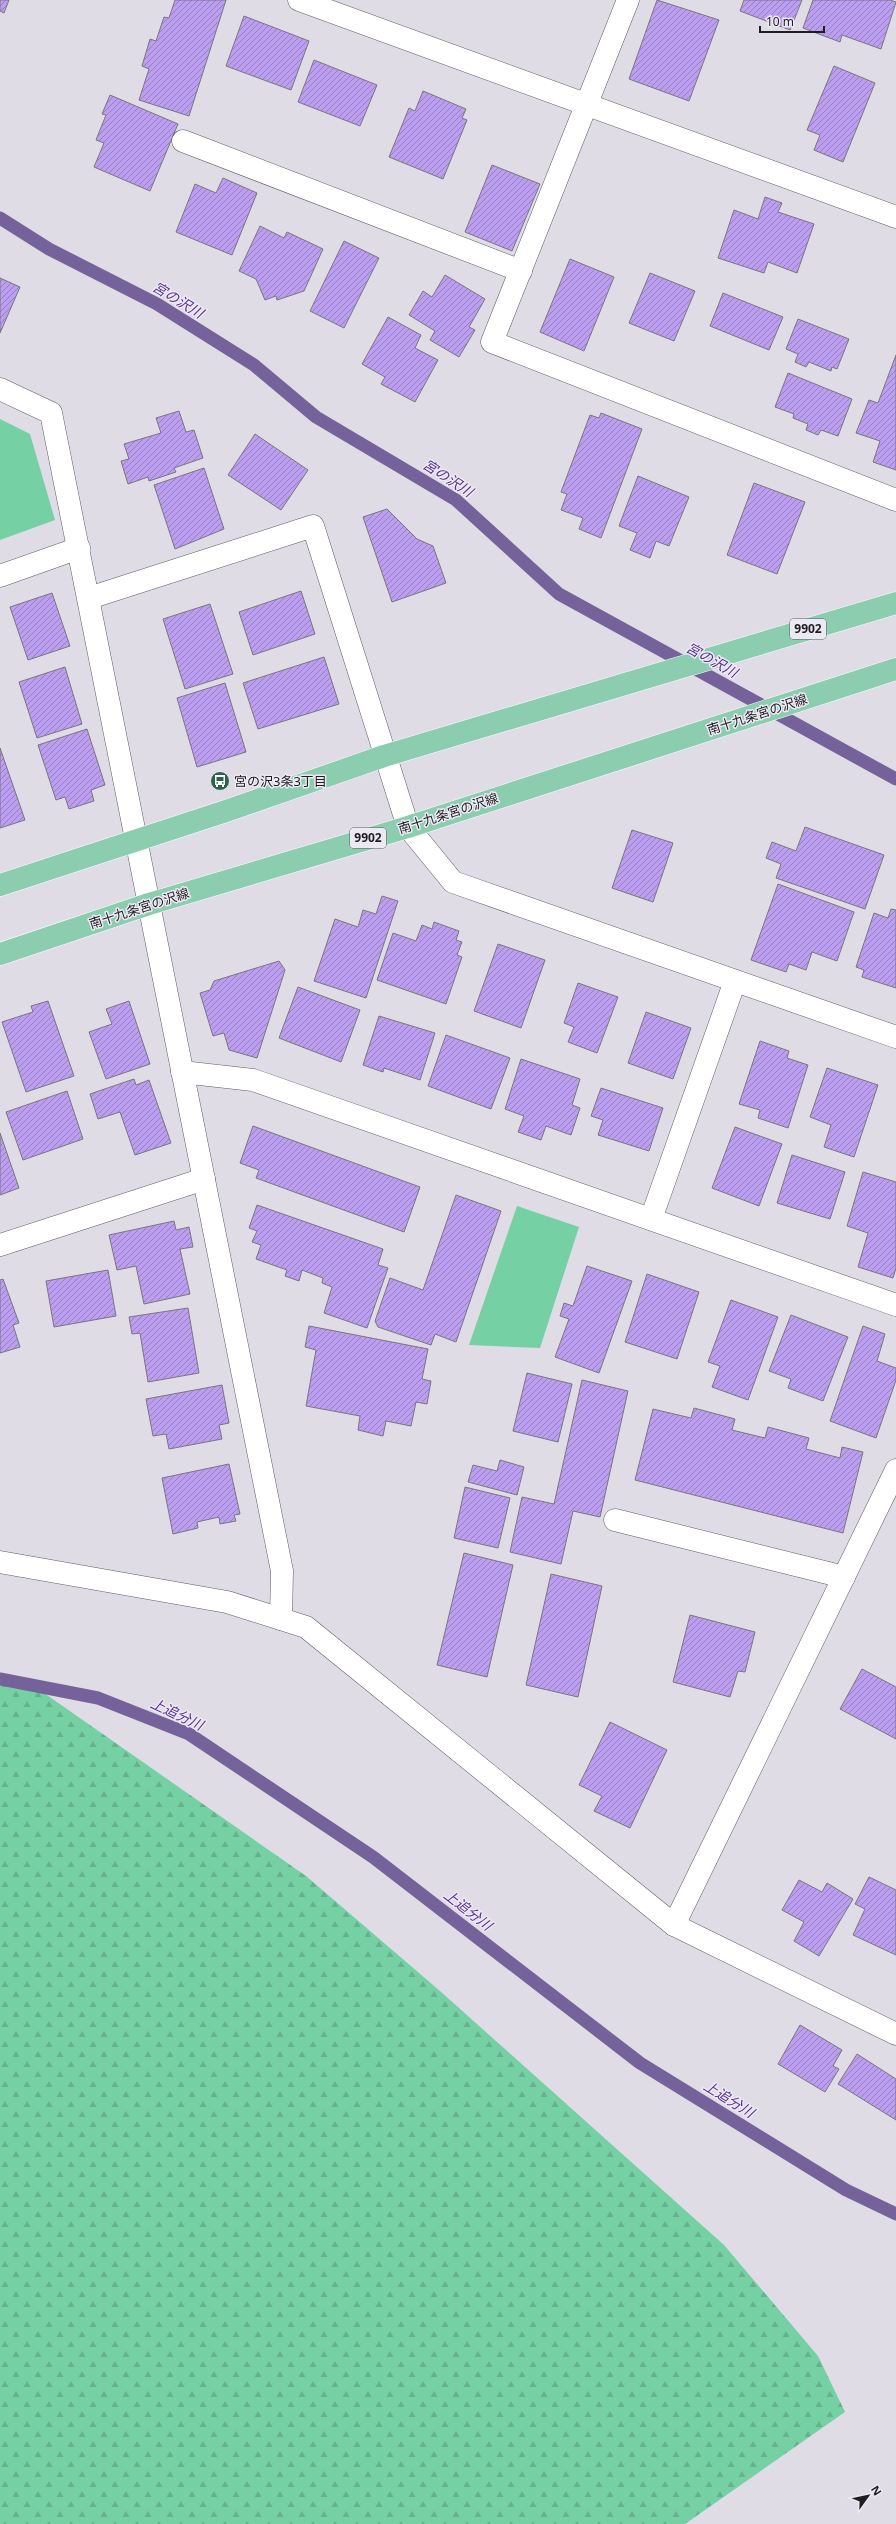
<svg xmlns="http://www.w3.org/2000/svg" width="896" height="2524" viewBox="0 0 896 2524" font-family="'Noto Sans','Noto Sans JP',sans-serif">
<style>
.forest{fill:url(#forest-firs)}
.green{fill:#75d0a4}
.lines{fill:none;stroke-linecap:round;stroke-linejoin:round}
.stream{stroke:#76629a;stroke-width:13}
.building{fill:url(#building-hatch);stroke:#78767e}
.minor-casing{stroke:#5e5c64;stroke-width:23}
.major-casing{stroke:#fff;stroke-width:23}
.minor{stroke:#fff;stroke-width:22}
.major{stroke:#8ccdb0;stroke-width:22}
.labels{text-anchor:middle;stroke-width:3;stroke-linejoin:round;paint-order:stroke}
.shield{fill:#ece9f3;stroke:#5c5a5f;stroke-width:1}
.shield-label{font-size:12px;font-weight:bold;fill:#1e1d20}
.street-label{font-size:13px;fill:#1e1d20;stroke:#ece9f3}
.poi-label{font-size:13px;fill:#1e1d20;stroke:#ece9f3;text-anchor:start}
.water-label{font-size:14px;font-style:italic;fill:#5b3290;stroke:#ece9f3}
</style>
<defs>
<pattern id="forest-firs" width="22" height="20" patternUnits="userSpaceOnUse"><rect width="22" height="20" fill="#75d0a4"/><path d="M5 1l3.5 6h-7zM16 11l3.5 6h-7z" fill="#65b28d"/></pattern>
<pattern id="building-hatch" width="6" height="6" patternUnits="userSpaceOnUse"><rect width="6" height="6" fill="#bb9ef0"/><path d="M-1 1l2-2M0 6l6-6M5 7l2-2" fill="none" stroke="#9780c2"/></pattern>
</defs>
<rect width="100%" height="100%" fill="#dfdce6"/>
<polygon class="forest" points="0,1673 24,1679 306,1876 440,1991 724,2245 818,2356 845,2412 685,2524 0,2524"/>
<g class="green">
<polygon points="0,419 30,434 55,520 0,540"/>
<polygon points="517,1206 579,1227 540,1348 469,1345"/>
</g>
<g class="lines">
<g class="stream">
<polyline points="0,218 49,249 157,304 254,365 316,417 456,500 559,594 896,779"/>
<polyline points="0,1679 98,1698 189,1734 373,1857 640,2063 846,2190 896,2214"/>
</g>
</g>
<g class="building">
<polygon points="0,0 9,0 4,13 0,11"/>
<polygon points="175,0 226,0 189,116 139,100 149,69 142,66 150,39 156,41 164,17 169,18"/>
<polygon points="657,0 719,20 689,101 629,79"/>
<polygon points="744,0 802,0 790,30 740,11"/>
<polygon points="813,0 890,0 896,2 881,49 842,35 840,42 803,28"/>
<polygon points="244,16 309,41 291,90 226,66"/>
<polygon points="314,60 377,85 360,126 298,102"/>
<polygon points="834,66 875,83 843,162 814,150 820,135 807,130"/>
<polygon points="423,91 466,109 462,118 467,120 443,179 389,157 409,108 415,111"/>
<polygon points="110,95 178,124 150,191 94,167 104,143 96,140 106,115 102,114"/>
<polygon points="492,165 540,184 512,251 465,232"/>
<polygon points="223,178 257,193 232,255 176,232 195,184 216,193"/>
<polygon points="765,197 782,203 778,212 814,224 797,273 768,262 764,273 718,258 734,210 758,219"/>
<polygon points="260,226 284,238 287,232 323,249 304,291 277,300 276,296 265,300 256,279 239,271"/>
<polygon points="344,241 379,258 344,328 310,311"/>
<polygon points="570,259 614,277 584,351 540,332"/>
<polygon points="650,273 695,291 674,341 629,323"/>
<polygon points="445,275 485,299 469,327 475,330 459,357 430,340 435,331 409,315 423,291 432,297"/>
<polygon points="0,278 20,287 0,333"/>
<polygon points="723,293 783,317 769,350 710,326"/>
<polygon points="388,317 421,335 415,348 438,360 415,402 381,384 385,377 362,364"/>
<polygon points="798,319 849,339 837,369 832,367 831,371 809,362 806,367 795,362 798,354 786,349"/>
<polygon points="896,355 896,470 873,462 880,441 856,433 869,400 878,403"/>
<polygon points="788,373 852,399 838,436 821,430 818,435 806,430 808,424 793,418 794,414 775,407"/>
<polygon points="179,411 186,432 194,430 203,458 174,468 176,472 149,481 148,477 128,484 121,461 129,459 124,444 161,433 156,418"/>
<polygon points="601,413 642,429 601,538 579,529 583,518 561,510 567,494 561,492 590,415 599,418"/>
<polygon points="255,434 308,470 281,510 228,475"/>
<polygon points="204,468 224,529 175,549 154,485"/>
<polygon points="638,476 689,497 669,546 656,541 650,558 630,550 637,533 619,526"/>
<polygon points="754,483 805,502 777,574 727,555"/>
<polygon points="387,509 417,539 433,546 446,583 392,602 363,517"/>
<polygon points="301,591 315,634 253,655 239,612"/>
<polygon points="52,593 70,646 28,660 10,607"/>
<polygon points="210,604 233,674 185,689 163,619"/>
<polygon points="324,657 339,704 258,729 243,683"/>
<polygon points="65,667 82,724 37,738 19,682"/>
<polygon points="225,683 246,752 197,767 177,698"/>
<polygon points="87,729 105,785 91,790 94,801 69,809 65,797 56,800 38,745"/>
<polygon points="0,748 25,820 0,828"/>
<polygon points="805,827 884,855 865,909 776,878 781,864 766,858 772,842 796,851"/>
<polygon points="632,830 673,843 653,902 612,888"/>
<polygon points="778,884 854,912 837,961 812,952 806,970 789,964 786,972 751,960"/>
<polygon points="382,896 398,901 366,998 314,981 335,919 358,927 363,910 376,914"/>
<polygon points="891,909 896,910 896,988 862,977 864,970 856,967 874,913 888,918"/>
<polygon points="434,922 459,931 456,940 462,942 457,955 462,957 446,1004 377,980 393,933 416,941 422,925 432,929"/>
<polygon points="498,944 545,960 521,1028 474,1011"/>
<polygon points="279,961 285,970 257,1058 229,1050 224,1033 213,1036 200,993 210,990 214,981"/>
<polygon points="578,983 618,997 597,1053 568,1042 574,1027 564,1023"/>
<polygon points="298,987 360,1010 341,1062 279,1038"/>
<polygon points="48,1001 74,1076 26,1092 2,1022 33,1012 31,1006"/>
<polygon points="129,1001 150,1064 106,1079 89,1032 112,1024 106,1009"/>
<polygon points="646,1012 691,1028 673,1079 628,1063"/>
<polygon points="379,1016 435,1033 420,1080 384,1068 383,1072 363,1065"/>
<polygon points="446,1035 510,1058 491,1109 428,1086"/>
<polygon points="760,1041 789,1051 787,1058 808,1065 788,1128 758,1118 760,1110 739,1104"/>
<polygon points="521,1059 580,1079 572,1105 580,1108 571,1135 546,1126 541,1140 518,1132 524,1116 505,1109"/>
<polygon points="827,1068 878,1085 854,1157 824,1147 831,1125 810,1117"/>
<polygon points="134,1079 136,1085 149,1080 171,1143 135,1155 120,1112 98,1119 90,1094"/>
<polygon points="601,1088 663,1108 649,1151 598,1135 603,1120 591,1116"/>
<polygon points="67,1091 83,1139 23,1160 6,1112"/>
<polygon points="253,1126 420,1187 404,1232 256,1178 259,1170 240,1163"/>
<polygon points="735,1127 782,1144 759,1206 712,1188"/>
<polygon points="0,1133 19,1188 0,1195"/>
<polygon points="792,1155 845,1172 830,1219 777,1203"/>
<polygon points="863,1172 896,1182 896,1268 893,1278 858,1267 868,1233 847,1226"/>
<polygon points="456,1195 501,1211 456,1342 435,1334 431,1345 378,1327 375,1321 390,1278 423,1290"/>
<polygon points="257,1205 383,1249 378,1265 388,1268 367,1328 324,1313 332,1287 322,1283 323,1278 302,1270 299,1281 285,1276 287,1270 256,1259 261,1245 252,1242 257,1231 249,1228"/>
<polygon points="174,1221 176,1230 189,1227 193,1247 180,1249 190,1294 144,1304 136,1266 117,1270 109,1235"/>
<polygon points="587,1266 632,1281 599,1373 555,1357 569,1319 560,1316 564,1303 573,1306"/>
<polygon points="108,1270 116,1316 54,1327 46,1281"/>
<polygon points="647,1274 699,1292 677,1359 625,1342"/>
<polygon points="3,1279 19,1323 13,1325 20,1347 0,1353 0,1280"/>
<polygon points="731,1300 778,1317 748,1400 712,1387 720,1366 708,1362"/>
<polygon points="188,1308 199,1373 148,1382 140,1333 132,1334 129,1317"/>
<polygon points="791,1315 848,1337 823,1401 788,1388 791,1379 769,1371"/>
<polygon points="309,1326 428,1349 422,1379 431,1381 427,1404 416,1402 411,1426 386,1421 383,1436 358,1430 360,1416 306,1406 316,1350 305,1347"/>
<polygon points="863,1326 885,1334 877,1361 896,1368 896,1380 876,1438 830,1421"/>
<polygon points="527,1373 572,1384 558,1442 513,1431"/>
<polygon points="582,1380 628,1391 600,1517 573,1511 561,1564 510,1552 522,1497 554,1504"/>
<polygon points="222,1385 229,1423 219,1425 222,1439 169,1449 166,1434 153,1436 146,1399"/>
<polygon points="694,1408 735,1419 732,1430 765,1438 768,1427 809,1438 806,1449 840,1458 842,1447 863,1452 843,1533 635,1480 653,1409 691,1418"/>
<polygon points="500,1460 524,1467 517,1495 468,1482 473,1465 497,1471"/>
<polygon points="229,1464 240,1514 234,1515 236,1521 220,1524 219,1517 197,1522 198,1528 173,1534 162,1478"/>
<polygon points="465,1487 510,1498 498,1548 454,1538"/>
<polygon points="464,1553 513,1565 487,1677 437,1665"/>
<polygon points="551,1574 602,1586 578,1697 526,1685"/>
<polygon points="690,1615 755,1632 745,1672 738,1671 730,1697 673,1682"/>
<polygon points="862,1669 896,1687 896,1739 840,1709"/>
<polygon points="610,1722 667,1750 630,1828 594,1811 602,1796 579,1785"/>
<polygon points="869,1877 896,1890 896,1955 853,1935 865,1909 855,1904"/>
<polygon points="799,1880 822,1892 827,1883 853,1899 819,1956 794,1941 804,1922 782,1910"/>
<polygon points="800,2025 842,2050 833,2066 839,2069 825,2092 778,2064"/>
<polygon points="857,2054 896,2079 896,2120 838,2084"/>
</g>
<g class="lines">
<defs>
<g id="minor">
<polyline points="299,0 896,217"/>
<polyline points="628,0 492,342 896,500"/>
<polyline points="183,141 521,271"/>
<polyline points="0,389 51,413 282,1571 281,1619"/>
<polyline points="0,576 79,548"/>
<polyline points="89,598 313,526 408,827 453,882 896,1037"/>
<polyline points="182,1072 253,1080 896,1305"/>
<polyline points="651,1219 735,981"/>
<polyline points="0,1245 204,1179"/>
<polyline points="615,1520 844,1577"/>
<polyline points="0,1562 227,1602 306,1627 674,1925 896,2034"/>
<polyline points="674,1925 896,1470"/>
</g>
<g id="major">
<polyline points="0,885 226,811 384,756 896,603"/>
<polyline points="0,954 149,904 408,827 896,669"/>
</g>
</defs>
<use href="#minor" class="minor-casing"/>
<use href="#major" class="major-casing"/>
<use href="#minor" class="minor"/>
<use href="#major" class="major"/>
</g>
<defs>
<symbol id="bus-disc" viewBox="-11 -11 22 22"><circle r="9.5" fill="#2c6249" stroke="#ece9f3"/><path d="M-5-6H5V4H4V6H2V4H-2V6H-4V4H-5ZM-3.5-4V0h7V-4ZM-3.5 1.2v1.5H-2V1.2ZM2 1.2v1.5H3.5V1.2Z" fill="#fff"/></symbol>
</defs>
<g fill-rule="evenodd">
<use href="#bus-disc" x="209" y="770" width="22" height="22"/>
</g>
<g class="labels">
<g class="shield">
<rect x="790" y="619" width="36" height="20" rx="3"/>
<rect x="350" y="828" width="36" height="20" rx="3"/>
</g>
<g class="shield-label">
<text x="808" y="633">9902</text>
<text x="368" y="842">9902</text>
</g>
<g class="street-label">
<text transform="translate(757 714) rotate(-18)" y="5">南十九条宮の沢線</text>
<text transform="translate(448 813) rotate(-18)" y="5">南十九条宮の沢線</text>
<text transform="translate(139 908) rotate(-18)" y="5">南十九条宮の沢線</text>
</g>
<g class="poi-label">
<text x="234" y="786">宮の沢3条3丁目</text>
</g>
<g class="water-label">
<text transform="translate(178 300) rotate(31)" y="5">宮の沢川</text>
<text transform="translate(448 478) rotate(33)" y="5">宮の沢川</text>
<text transform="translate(712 660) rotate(29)" y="5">宮の沢川</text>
<text transform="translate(177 1714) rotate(25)" y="5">上追分川</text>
<text transform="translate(468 1910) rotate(38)" y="5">上追分川</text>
<text transform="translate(729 2099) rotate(32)" y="5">上追分川</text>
</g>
</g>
<g transform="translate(868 2496) rotate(57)" stroke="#ece9f3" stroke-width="3" paint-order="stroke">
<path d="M0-3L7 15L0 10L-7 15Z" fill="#1e1d20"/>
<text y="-6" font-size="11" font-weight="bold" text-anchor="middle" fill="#1e1d20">N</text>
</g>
<path d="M760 26v6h64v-6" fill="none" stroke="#1e1d20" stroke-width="2"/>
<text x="766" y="26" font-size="12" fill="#1e1d20" stroke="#ece9f3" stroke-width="3" paint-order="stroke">10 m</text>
</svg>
